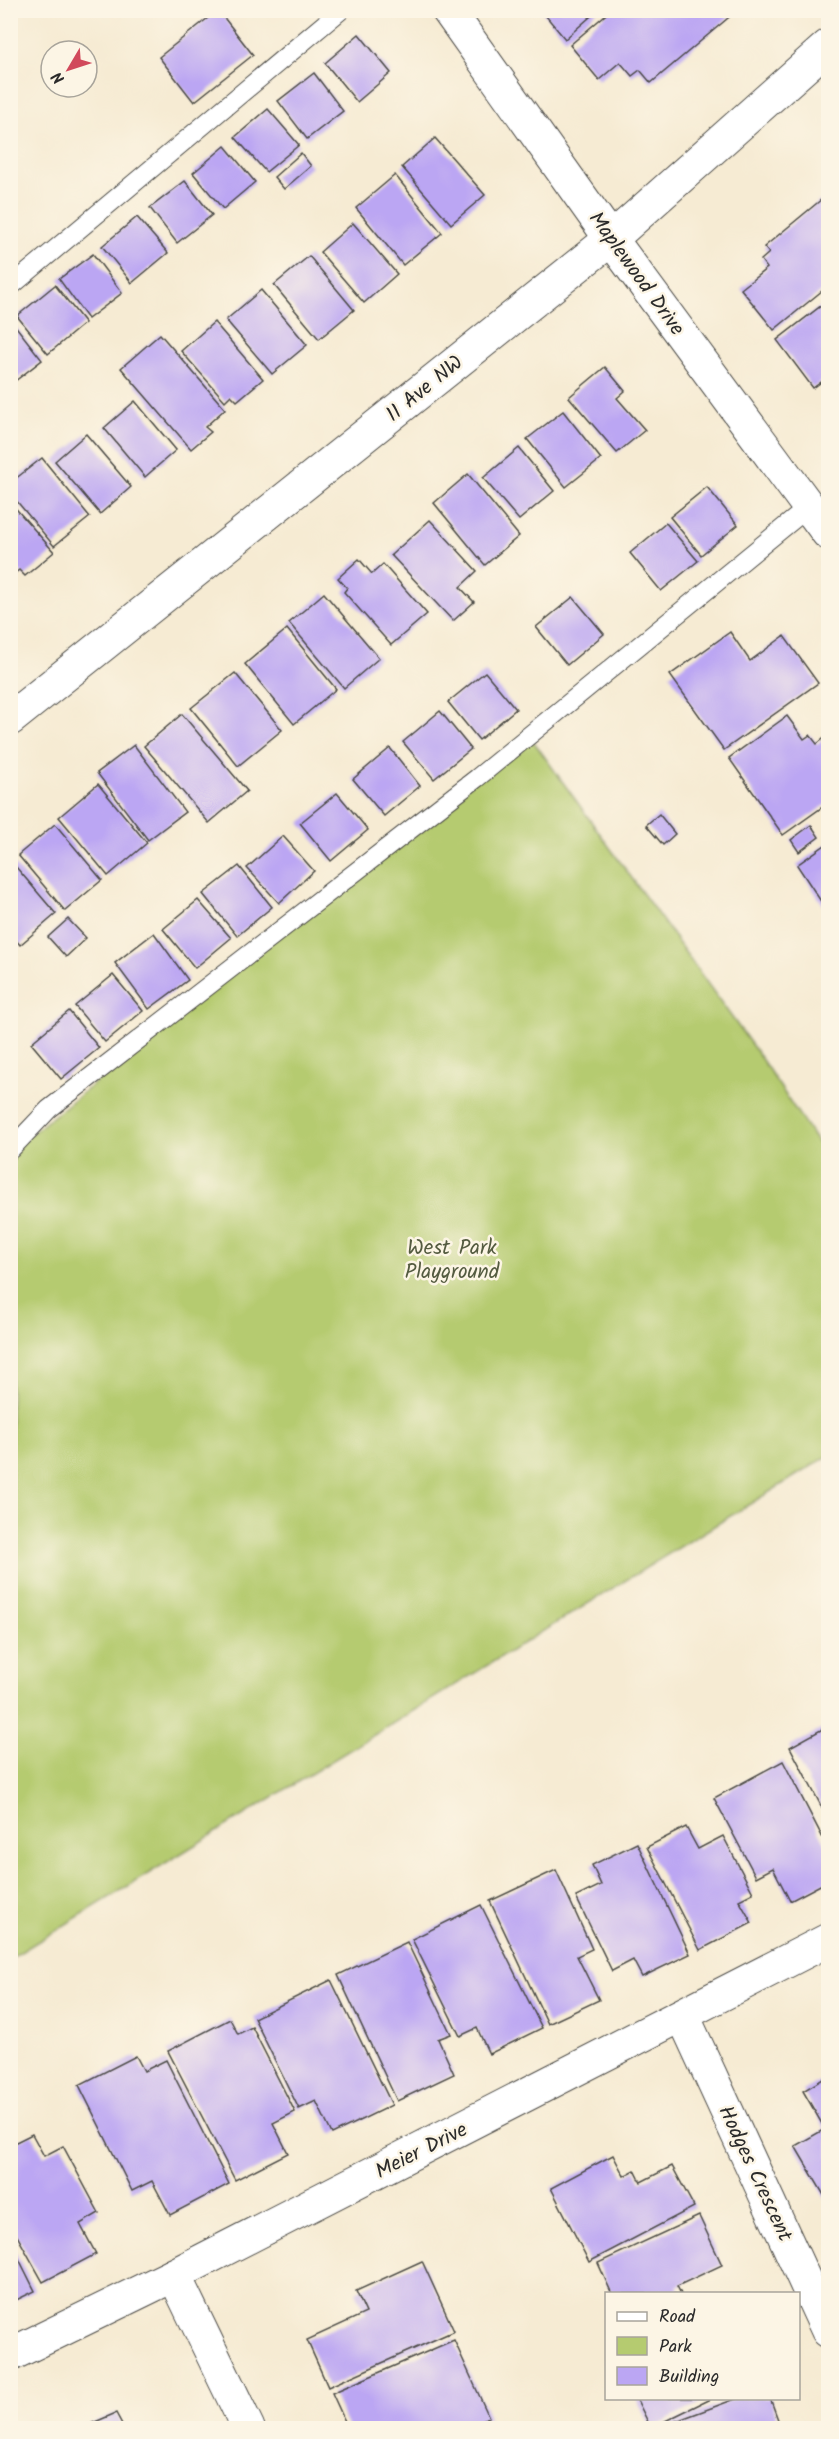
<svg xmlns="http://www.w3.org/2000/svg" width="839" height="2439" viewBox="0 0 839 2439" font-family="Kalam,sans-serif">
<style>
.green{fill:#b5cb70;stroke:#707b4e;stroke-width:1.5}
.building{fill:#bba6f3}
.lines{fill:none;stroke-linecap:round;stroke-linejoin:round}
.service-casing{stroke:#494844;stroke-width:20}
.minor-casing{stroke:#494844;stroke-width:35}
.service{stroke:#fff;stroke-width:18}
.minor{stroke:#fff;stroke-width:33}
.labels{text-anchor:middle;stroke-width:5;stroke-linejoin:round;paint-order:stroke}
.street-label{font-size:21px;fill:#2b2b2b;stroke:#fcf5e5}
.park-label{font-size:21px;fill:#545b40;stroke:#fcf5e5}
</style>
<rect width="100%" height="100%" fill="#fcf5e5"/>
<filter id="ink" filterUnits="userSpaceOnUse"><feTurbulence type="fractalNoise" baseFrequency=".0167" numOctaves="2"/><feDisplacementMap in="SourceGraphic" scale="12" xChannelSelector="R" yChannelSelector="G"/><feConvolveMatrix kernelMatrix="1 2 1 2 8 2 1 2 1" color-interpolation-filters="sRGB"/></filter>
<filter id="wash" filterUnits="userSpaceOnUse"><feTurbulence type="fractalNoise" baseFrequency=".008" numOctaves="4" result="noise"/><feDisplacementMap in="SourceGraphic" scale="24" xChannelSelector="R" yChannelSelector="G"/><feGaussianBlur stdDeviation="1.35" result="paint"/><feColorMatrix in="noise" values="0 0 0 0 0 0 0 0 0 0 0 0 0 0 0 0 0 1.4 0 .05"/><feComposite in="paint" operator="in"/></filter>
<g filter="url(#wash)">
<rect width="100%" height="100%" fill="#f6ebd3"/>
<polygon class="green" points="529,735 756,1051 828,1158 828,1456 11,1958 11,1150"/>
<g id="blocks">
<g class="building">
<polygon points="218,10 253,55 194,102 159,57"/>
<polygon points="541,10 598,10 565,39"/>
<polygon points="611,10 731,10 734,13 651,83 640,70 632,76 620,62 599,80 570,45"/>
<polygon points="359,34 391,73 357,102 325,63"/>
<polygon points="314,73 343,111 307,139 278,101"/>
<polygon points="268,109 299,145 266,172 235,137"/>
<polygon points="435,138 485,195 451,224 402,167"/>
<polygon points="225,146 255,182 223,209 193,173"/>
<polygon points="301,153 311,166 284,189 274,177"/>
<polygon points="395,175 442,233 403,265 356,208"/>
<polygon points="185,181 212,215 177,243 150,208"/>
<polygon points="828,194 828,286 774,330 741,289 767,268 761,260 769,253 764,247"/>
<polygon points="137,217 168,253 132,283 102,246"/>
<polygon points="353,223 397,274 364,303 320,252"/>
<polygon points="93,254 122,293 88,319 59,279"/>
<polygon points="309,256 354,310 319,339 274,285"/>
<polygon points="55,285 85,323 48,354 17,316"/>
<polygon points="261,290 307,345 272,374 226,320"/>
<polygon points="826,302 828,306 828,377 813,388 777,340"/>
<polygon points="10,319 42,360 10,385"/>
<polygon points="214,322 263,379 237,401 231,395 225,401 181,351"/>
<polygon points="160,334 225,409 205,427 211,432 191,449 121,368"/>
<polygon points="605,367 625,391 617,398 645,430 617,453 569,397"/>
<polygon points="135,401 176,450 145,477 104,428"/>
<polygon points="563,411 601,459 566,487 527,439"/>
<polygon points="86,434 131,487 100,514 55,461"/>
<polygon points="519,448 554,491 519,520 483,478"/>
<polygon points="42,458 90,517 54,546 10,493 10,483"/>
<polygon points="468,474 519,536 485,565 434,503"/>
<polygon points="707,487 738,525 701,555 670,517"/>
<polygon points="10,502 54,552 25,576 19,570 10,577"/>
<polygon points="430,520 477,571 460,587 474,602 453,621 391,555"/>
<polygon points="666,523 698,561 661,591 630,553"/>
<polygon points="359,559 372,574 383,564 427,614 391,645 344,592 347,588 338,578"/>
<polygon points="324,593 379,658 344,688 289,623"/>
<polygon points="573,597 604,634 567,665 536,627"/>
<polygon points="287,629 336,689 294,724 245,664"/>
<polygon points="730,632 750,661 784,636 818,683 724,750 670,675"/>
<polygon points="485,672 516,709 479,740 448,702"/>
<polygon points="235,673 282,730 238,766 191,708"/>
<polygon points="440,711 471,749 434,779 403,742"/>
<polygon points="182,714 247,791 209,823 144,746"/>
<polygon points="787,716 804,739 810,735 817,744 828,735 828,803 783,835 729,758"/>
<polygon points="134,745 185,812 148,840 97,773"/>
<polygon points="390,748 420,786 384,816 353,779"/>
<polygon points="98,784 147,843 108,876 59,817"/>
<polygon points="337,793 368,830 331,861 300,823"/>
<polygon points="659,814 675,834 663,845 646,825"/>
<polygon points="55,824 102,880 65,911 18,855"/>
<polygon points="811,825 819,837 799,852 791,840"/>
<polygon points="283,836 314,871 279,903 247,868"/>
<polygon points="828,843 828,912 797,865"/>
<polygon points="10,860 56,914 20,945 10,933"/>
<polygon points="239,866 272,907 237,936 203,894"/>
<polygon points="198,900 231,938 195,968 163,929"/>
<polygon points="68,919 86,938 66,957 48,937"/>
<polygon points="154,933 188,980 149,1009 115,963"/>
<polygon points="113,975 143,1011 105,1042 75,1006"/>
<polygon points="69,1011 99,1048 61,1079 31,1043"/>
<polygon points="828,1726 828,1819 790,1747"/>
<polygon points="783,1761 828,1848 828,1881 790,1901 773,1868 756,1877 714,1798"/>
<polygon points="686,1827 698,1849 723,1836 753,1893 739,1900 752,1923 700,1950 647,1847"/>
<polygon points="637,1843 690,1954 642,1977 633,1960 612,1971 576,1897 601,1885 592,1865"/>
<polygon points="556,1870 592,1949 577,1956 599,2000 548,2024 490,1901"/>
<polygon points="481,1905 542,2028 489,2054 477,2028 460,2036 412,1939"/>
<polygon points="407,1942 451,2034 438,2039 454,2074 397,2101 338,1975"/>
<polygon points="331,1980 392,2105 332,2134 316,2101 299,2109 254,2018"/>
<polygon points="230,2019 238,2034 252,2027 295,2112 273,2123 288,2153 235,2180 168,2051"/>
<polygon points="136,2056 144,2071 166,2060 229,2184 170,2215 152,2181 132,2191 79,2085"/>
<polygon points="828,2076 828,2202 795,2146 825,2129 803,2091"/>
<polygon points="32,2134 44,2156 63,2146 99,2213 80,2224 96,2254 43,2282 10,2223 10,2145"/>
<polygon points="613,2155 624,2176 635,2170 641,2182 672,2166 694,2207 589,2262 551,2188"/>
<polygon points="699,2216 722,2265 677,2286 681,2294 612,2294 598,2263"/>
<polygon points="10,2241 35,2291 10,2303"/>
<polygon points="422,2261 454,2331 328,2387 307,2340 366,2313 356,2291"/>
<polygon points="454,2340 489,2417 464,2428 348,2428 332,2393"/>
<polygon points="636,2398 712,2398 651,2428"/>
<polygon points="738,2398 770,2398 781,2428 657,2428"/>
<polygon points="116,2413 124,2428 81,2428"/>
</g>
</g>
</g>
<g filter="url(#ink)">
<use href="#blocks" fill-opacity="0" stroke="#494844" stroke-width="1.5"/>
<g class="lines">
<defs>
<g id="service">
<polyline points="10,287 341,10"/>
<polyline points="10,1150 49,1109 477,778 810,506"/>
</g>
<g id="minor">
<polyline points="448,10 611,239 828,533"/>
<polyline points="10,719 611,239 828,46"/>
<polyline points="683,2016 828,2331"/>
<polyline points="174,2275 248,2428"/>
<polyline points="10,2355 174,2275 828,1940"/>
</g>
</defs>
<use href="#service" class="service-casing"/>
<use href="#minor" class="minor-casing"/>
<use href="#service" class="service"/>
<use href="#minor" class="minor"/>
</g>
</g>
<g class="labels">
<g class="street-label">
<text transform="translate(637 273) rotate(54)" y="7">Maplewood Drive</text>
<text transform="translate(424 388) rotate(-39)" y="7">11 Ave NW</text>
<text transform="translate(421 2150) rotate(-27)" y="7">Meier Drive</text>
<text transform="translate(756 2173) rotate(65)" y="7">Hodges Crescent</text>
</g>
<g class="park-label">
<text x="452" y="1254">West Park<tspan x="452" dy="24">Playground</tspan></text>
</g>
</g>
<rect width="839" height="2439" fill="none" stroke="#fcf5e5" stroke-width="36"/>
<rect x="605" y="2292" width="195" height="108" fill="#fcf5e5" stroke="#a8a49b" stroke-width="1.5"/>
<rect x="617" y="2312" width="30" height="9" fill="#ffffff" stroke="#a8a49b" stroke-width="1.5"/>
<text x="659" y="2322" font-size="18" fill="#2b2b2b">Road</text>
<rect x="617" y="2337" width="30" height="18" fill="#b5cb70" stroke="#a8a49b" stroke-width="1.5"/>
<text x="659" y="2352" font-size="18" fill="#2b2b2b">Park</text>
<rect x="617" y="2367" width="30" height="18" fill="#bba6f3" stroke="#a8a49b" stroke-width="1.5"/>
<text x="659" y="2382" font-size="18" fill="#2b2b2b">Building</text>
<g transform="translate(69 69) rotate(231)"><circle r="28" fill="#fcf5e5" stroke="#a8a49b" stroke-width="1.5"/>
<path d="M0-4.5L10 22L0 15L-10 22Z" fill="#d1495b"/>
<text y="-9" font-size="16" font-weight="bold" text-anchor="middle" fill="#2b2b2b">N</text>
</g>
</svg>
